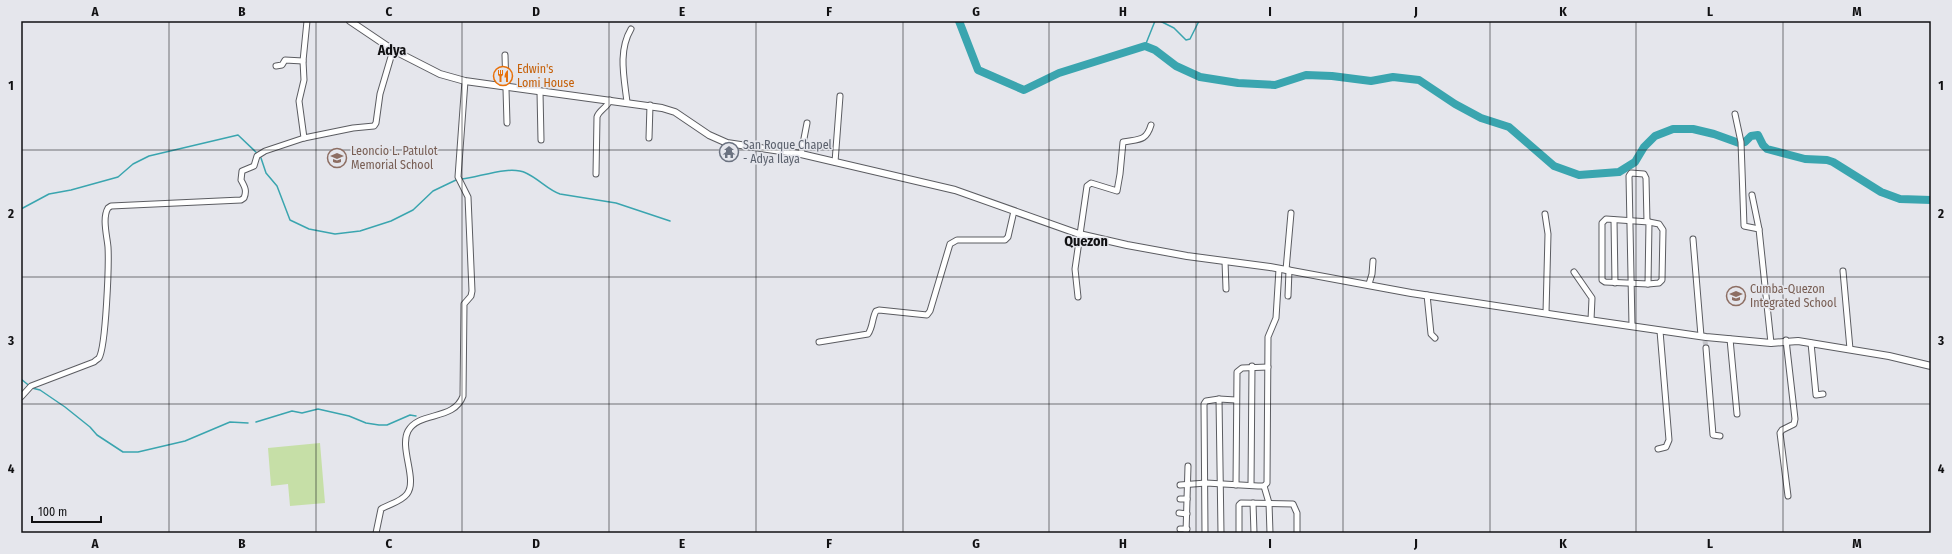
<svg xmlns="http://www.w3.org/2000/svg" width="1952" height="554" viewBox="0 0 1952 554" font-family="'Fira Sans Condensed',sans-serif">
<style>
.green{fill:#c6dfa7}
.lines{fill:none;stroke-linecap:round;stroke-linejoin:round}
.stream{stroke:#3aa5af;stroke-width:1.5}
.river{stroke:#3aa5af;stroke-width:8}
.minor-tunnel{stroke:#c5c6cb;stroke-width:5;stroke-dasharray:5 2.5;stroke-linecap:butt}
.minor-casing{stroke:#5b5c61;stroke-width:7}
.tertiary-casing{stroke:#5b5c61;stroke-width:8}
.minor{stroke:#fff;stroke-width:5}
.tertiary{stroke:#fff;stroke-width:6}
.grid{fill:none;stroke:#111113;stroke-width:1;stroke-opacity:0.55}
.labels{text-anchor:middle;stroke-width:3;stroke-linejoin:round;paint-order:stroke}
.food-label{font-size:12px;fill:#c56008;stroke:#e5e6ec;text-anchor:start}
.worship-label{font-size:12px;fill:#5b616d;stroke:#e5e6ec;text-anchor:start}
.education-label{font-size:12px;fill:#785e54;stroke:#e5e6ec;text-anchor:start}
.quarter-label{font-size:14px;font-weight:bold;fill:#111113;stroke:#e5e6ec}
.neatline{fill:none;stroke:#111113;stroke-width:1.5}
.grid-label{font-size:13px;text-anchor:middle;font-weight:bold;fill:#111113}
</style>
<rect width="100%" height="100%" fill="#e5e6ec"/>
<polygon class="green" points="320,443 325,503 290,506 288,484 271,486 268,448"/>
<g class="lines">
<g class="stream">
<polyline points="1160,21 1174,28 1186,40 1190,39 1199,21"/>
<polyline points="1145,46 1155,21"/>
<polyline points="261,158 266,173 277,186 290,220 309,229 335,234 360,231 391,221 413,210 433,191 456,180"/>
<path d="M462 179C480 177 510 165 526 173 539 179 548 190 560 194L616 203 670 221"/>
<polyline points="21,209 49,194 71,190 118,177 133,164 149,156 238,135 258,154"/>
<polyline points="21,379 32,388 40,390 65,407 90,427 97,435 123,452 138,452 185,441 230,422 248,423"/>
<polyline points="256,422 292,411 302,413 318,409 349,416 366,423 379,425 387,425 410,415 416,416"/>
</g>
<polyline class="river" points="959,21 978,70 1024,90 1059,73 1145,46 1155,50 1176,66 1200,77 1238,83 1275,85 1306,75 1332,76 1371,81 1393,77 1419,80 1455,104 1481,118 1509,127 1554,166 1579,175 1619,172 1635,162 1644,147 1655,136 1673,129 1693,129 1714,134 1739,143 1745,142 1751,136 1758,135 1763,145 1767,149 1805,159 1827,160 1833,162 1881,192 1900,199 1931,200"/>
<polyline class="minor-tunnel" points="1705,341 1706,348"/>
<defs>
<g id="minor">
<polyline points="505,55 507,123"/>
<polyline points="276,66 282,65 285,60 303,61"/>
<polyline points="540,92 541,140"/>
<path d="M627 102C624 77 618 51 631 29"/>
<polyline points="1735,114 1741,142 1744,226 1759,229 1771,343"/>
<polyline points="304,138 299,101 304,80 303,61 307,21"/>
<polyline points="649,138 650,105"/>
<polyline points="801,154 807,123"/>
<polyline points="835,162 840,96"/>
<path d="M596 174 597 117C599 110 607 108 610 100"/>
<polyline points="1752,195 1759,229"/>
<polyline points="1545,214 1548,234 1546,313"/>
<polygon points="1606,219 1649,222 1648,284 1605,282 1602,280 1602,223"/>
<polyline points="1614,220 1615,283"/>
<polyline points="1693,239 1701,336"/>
<polyline points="1225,261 1226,289"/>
<polyline points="1286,270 1291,213"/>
<polyline points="1843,271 1850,349"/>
<polyline points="1574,272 1592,298 1591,320"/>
<polyline points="1369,284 1372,274 1373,261"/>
<polyline points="1648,284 1659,283 1662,280 1663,230 1659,224 1649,222"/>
<polyline points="1427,295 1431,334 1435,338"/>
<polyline points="1288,296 1289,270"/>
<path d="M1078 297 1075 269 1087 186 1091 183 1117 191 1120 174 1123 142C1138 139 1146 142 1151 125"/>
<polyline points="1632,326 1629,176 1631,173 1644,174 1646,178 1647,222"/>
<polyline points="1730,339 1737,414"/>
<polyline points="1786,340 1795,419 1794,424 1782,430 1780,433 1788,496"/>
<path d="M819 342 868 334C873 327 872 318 876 311L879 310 927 315 930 311 950 244 957 240H1005L1008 237 1014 211"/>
<polyline points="1811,343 1816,395 1823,394"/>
<polyline points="1706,348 1713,435 1720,436"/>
<path d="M21 397 31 386 94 362C96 360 98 359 99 358 106 346 109 264 108 247 107 236 102 218 108 208L111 206 241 200 244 198C247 191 245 187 241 180L242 171 254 166 257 156 265 151 304 138 353 128 374 126 376 123 380 94 393 50"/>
<polyline points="1658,449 1666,447 1669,440 1660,331"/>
<polyline points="1180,485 1206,483 1258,486 1264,486 1267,483 1268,337 1276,318 1279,269"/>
<polyline points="1236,485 1237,372 1242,368 1268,367"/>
<polyline points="1251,485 1252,366"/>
<polyline points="1264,486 1269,503 1270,533"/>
<polyline points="1180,499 1187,499"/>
<polyline points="1253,503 1254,533"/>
<polyline points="1179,513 1187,514"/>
<polyline points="1180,529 1187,529"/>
<path d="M376 533 381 509C389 504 401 502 407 494 418 480 399 448 408 431 419 411 454 421 463 396L464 304 471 296 472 291 468 197 458 177 465 81"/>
<polyline points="1186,533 1188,466"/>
<polyline points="1205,533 1204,404 1206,401 1219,399"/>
<polyline points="1221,533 1219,399 1236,400"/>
<polyline points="1239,533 1239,505 1241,503 1293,504 1297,513 1297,533"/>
</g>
<polyline id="tertiary" points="350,21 393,50 440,74 465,81 662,108 675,112 709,135 727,143 801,154 955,190 1079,234 1127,245 1187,256 1270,267 1411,293 1575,318 1706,337 1771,343 1798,341 1889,356 1931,366"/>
</defs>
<use href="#minor" class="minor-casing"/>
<use href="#tertiary" class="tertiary-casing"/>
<use href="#minor" class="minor"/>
<use href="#tertiary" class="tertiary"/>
</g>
<path class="grid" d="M169 21V533M316 21V533M462 21V533M609 21V533M756 21V533M903 21V533M1049 21V533M1196 21V533M1343 21V533M1490 21V533M1636 21V533M1783 21V533M21 150H1931M21 277H1931M21 404H1931"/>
<defs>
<symbol id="restaurant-ring" viewBox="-11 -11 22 22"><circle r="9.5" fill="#e5e6ec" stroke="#e8710a" stroke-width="1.5"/><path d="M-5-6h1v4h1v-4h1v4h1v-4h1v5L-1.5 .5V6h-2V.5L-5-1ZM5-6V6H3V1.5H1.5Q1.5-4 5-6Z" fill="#e8710a"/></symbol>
<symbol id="temple-ring" viewBox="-11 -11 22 22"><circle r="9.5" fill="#e5e6ec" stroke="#6b7280" stroke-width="1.5"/><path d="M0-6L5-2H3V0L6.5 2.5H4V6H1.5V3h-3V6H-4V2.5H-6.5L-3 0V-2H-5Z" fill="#6b7280"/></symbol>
<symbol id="school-ring" viewBox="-11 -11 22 22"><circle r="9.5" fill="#e5e6ec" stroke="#8d6e63" stroke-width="1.5"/><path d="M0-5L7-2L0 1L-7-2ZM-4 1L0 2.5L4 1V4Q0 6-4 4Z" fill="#8d6e63"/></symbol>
</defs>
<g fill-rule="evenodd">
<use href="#restaurant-ring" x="492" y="65" width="22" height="22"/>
<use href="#temple-ring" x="718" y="141" width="22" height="22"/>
<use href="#school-ring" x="326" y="147" width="22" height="22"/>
<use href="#school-ring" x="1725" y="285" width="22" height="22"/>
</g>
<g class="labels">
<g class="food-label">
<text x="517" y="73">Edwin's<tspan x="517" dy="14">Lomi House</tspan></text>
</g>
<g class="worship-label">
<text x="743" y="149">San Roque Chapel<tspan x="743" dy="14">- Adya Ilaya</tspan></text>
</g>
<g class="education-label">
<text x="351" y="155">Leoncio L. Patulot<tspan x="351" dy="14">Memorial School</tspan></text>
<text x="1750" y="293">Cumba-Quezon<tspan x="1750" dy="14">Integrated School</tspan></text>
</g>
<g class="quarter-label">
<text x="392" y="55">Adya</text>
<text x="1086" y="246">Quezon</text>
</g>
</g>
<rect width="1952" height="554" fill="none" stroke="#e5e6ec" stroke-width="44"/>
<path d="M32 516v6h69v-6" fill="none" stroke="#111113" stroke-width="2"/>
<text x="38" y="516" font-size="12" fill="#111113" stroke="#e5e6ec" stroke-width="3" paint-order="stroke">100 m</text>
<rect x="22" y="22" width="1908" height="510" class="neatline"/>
<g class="grid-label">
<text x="95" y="16">A</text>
<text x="242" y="16">B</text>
<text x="389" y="16">C</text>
<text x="536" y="16">D</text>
<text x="682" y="16">E</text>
<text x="829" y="16">F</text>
<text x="976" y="16">G</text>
<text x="1123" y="16">H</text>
<text x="1270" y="16">I</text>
<text x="1416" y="16">J</text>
<text x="1563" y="16">K</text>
<text x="1710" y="16">L</text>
<text x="1857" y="16">M</text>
<text x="11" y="90">1</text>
<text x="1941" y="90">1</text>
<text x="11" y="218">2</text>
<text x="1941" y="218">2</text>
<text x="11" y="345">3</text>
<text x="1941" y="345">3</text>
<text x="11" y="473">4</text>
<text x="1941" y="473">4</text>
<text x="95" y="548">A</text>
<text x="242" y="548">B</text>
<text x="389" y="548">C</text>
<text x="536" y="548">D</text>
<text x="682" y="548">E</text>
<text x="829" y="548">F</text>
<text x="976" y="548">G</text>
<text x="1123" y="548">H</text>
<text x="1270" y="548">I</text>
<text x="1416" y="548">J</text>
<text x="1563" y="548">K</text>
<text x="1710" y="548">L</text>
<text x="1857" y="548">M</text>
</g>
</svg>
